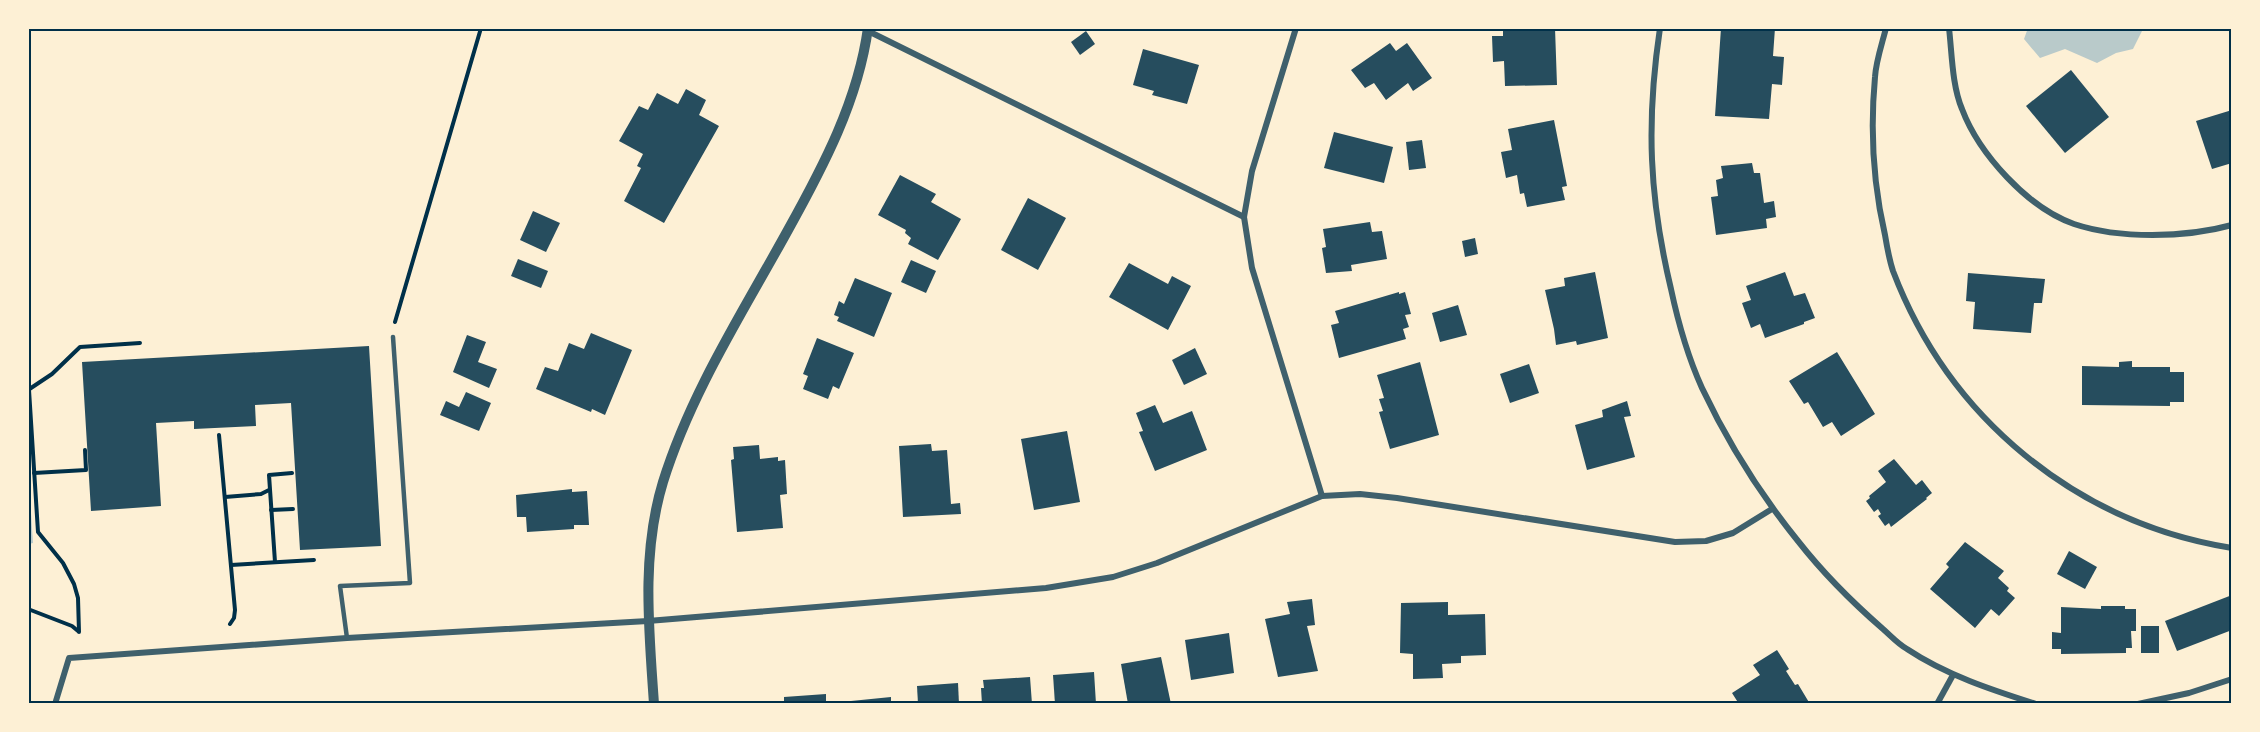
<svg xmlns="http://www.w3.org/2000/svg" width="2260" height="732" viewBox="0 0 2260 732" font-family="'DejaVu Sans',sans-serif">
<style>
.green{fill:#b9caca}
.building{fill:#264d5e}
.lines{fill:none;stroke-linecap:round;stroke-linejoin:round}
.path{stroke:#003049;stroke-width:4}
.service{stroke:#3f606c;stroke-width:4.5}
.minor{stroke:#3f606c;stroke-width:6}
.tertiary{stroke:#3f606c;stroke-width:10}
.neatline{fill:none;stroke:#003049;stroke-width:2}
</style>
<rect width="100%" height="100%" fill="#fdf0d5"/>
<g class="green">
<polygon points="2028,28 2143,28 2143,29 2133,49 2116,53 2097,63 2065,49 2040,58 2024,39"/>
<polygon points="28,467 33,543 29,544 28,544"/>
</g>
<g class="building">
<polygon points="1503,28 1555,28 1557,85 1505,86 1504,61 1493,62 1492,36 1503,36"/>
<polygon points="1721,28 1775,28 1773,56 1784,57 1782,85 1772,84 1769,119 1715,116"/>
<polygon points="1086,31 1095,44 1080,55 1071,42"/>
<polygon points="1390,43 1396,51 1407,43 1432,78 1413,91 1408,83 1386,100 1374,83 1365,88 1351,70"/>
<polygon points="1143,49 1199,65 1187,104 1152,95 1154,91 1133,85"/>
<polygon points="2071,70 2109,117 2065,153 2026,106"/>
<polygon points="686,89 706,100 699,115 719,126 664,223 624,201 641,168 637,166 643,154 619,141 639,106 648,110 657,93 678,104"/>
<polygon points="2232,110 2232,163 2212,169 2196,121"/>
<polygon points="1554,120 1567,186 1562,187 1565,200 1527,207 1524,193 1520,194 1517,175 1506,178 1501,152 1512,150 1508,129"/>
<polygon points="1334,132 1393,147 1384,183 1324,168"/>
<polygon points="1422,140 1426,168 1409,170 1406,142"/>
<polygon points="1752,163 1754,173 1760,173 1764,203 1774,201 1776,217 1766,219 1767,228 1716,235 1711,197 1718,196 1716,180 1723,178 1721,166"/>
<polygon points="900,175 936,194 931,202 961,219 938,260 908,244 911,238 905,233 906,230 878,215"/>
<polygon points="1028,198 1066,218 1038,270 1001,250"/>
<polygon points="533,211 560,223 546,252 520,240"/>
<polygon points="1370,222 1372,232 1382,231 1387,259 1351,265 1352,271 1326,273 1322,248 1326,247 1323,229"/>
<polygon points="1475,238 1478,254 1465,257 1462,241"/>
<polygon points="518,259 548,271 541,288 511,276"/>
<polygon points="911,260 936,271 926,293 901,282"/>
<polygon points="1129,263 1168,284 1172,276 1191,286 1168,330 1109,297"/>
<polygon points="1595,272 1608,338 1577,345 1576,341 1556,345 1554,329 1545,290 1565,286 1564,278"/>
<polygon points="1785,272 1794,296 1805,293 1815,318 1804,322 1804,324 1765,338 1760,324 1751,328 1742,303 1751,300 1746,286"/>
<polygon points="1968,273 2045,279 2042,303 2034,303 2031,333 1973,329 1975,302 1966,301"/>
<polygon points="855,278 892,293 874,337 837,321 839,317 834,315 839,301 844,304"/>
<polygon points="1399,292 1399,294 1405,292 1411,314 1405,315 1409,327 1403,329 1406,339 1339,358 1331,325 1339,323 1335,311"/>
<polygon points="1458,305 1467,335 1440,342 1432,313"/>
<polygon points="591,333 632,350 605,415 592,409 591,412 536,389 545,367 558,371 569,343 584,349"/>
<polygon points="467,335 486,342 478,362 497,369 489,388 453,372"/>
<polygon points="817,338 854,353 839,389 833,386 828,399 803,389 808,376 803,374"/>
<polygon points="369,346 381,546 300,550 291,403 255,405 256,426 194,429 194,421 156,423 161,506 91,511 82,362"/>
<polygon points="1195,348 1207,374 1184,385 1172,360"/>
<polygon points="1837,352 1875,414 1841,436 1832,422 1823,427 1808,402 1804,404 1789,381"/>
<polygon points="2132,361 2132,367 2170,367 2170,372 2184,372 2184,402 2170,402 2170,406 2082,405 2082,366 2119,367 2119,362"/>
<polygon points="1420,362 1439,435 1390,449 1379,412 1383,411 1379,399 1384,398 1377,375"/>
<polygon points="1529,364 1539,393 1510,403 1500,374"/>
<polygon points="466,392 491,403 479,431 440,415 446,401 459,407"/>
<polygon points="1627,401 1631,416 1624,417 1635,457 1587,470 1575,425 1603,417 1602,410"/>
<polygon points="1155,405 1163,423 1192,411 1207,450 1155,471 1139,432 1143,431 1136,413"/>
<polygon points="1067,431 1080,502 1034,510 1021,439"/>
<polygon points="931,444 932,451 947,450 951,504 960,503 961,514 903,517 899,446"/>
<polygon points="759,445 760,459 778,457 778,461 785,460 787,494 780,495 783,528 737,532 731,460 734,459 733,447"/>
<polygon points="1894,459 1916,485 1922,480 1932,493 1926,498 1927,499 1891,527 1889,523 1885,526 1878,516 1881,514 1878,509 1874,512 1866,501 1870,498 1869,496 1886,482 1878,471"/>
<polygon points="572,489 572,492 587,491 589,525 574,525 574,529 527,532 526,517 517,517 516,495"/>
<polygon points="1965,542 2004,571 1998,578 2009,588 2007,591 2015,598 1999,616 1991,609 1975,628 1930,589 1949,567 1946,564"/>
<polygon points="2069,551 2097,567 2085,589 2057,574"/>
<polygon points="2232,595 2232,630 2177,651 2165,621"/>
<polygon points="1312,599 1315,625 1307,626 1318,671 1278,677 1265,619 1290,614 1287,602"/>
<polygon points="1448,602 1448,615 1485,614 1486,655 1461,656 1461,663 1442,664 1443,678 1413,679 1413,654 1400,653 1401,603"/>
<polygon points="2101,606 2125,606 2125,609 2136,609 2136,631 2131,631 2132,648 2126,648 2126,653 2061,654 2061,649 2052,649 2052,632 2061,633 2061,607 2101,609"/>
<rect x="2141" y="626" width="18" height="27"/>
<polygon points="1229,633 1234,673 1191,680 1185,640"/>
<polygon points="1777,650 1789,669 1786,671 1795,685 1798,684 1810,704 1739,704 1732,693 1760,675 1753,665"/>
<polygon points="1161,657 1171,704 1128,704 1121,664"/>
<polygon points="1094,672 1096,704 1055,704 1053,675"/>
<polygon points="1030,677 1032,704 982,704 981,688 984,688 983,680"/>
<polygon points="958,683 959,704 918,704 917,686"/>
<polygon points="826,694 826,704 784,704 784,697"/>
<polygon points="891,697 891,704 851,704 851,701"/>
</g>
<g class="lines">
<g class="path">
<polyline points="395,322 481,28"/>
<polyline points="28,390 52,374 80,347 140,343"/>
<polyline points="29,390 38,532 63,563 74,584 78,598 79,632"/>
<polyline points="219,435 235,610 234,618 230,624"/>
<polyline points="34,473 86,470 85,450"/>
<polyline points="225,497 261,494 269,490"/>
<polyline points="271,510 293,509"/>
<polyline points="275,562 269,475 292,473"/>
<polyline points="231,565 314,560"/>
<polyline points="28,609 72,626 78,631"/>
</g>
<polyline class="service" points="347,638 340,586 410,583 393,337"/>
<g class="minor">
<polyline points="1296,28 1252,171 1244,217 1252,268 1322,496"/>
<path d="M1660 28C1646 122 1649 197 1671 289 1678 322 1688 357 1702 388 1728 443 1760 494 1798 541 1823 573 1852 602 1883 629 1891 636 1898 644 1907 649 1946 675 1992 690 2036 704"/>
<path d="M1886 28C1882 44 1876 61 1875 77 1870 131 1873 183 1885 235 1887 247 1889 259 1893 271 1949 418 2076 523 2232 548"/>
<path d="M1949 28C1952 54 1952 85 1962 109 1979 154 2028 208 2074 224 2119 239 2185 238 2232 225"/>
<polyline points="866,30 1244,217"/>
<polyline points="55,704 69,658 347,638 648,621 1046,588 1113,577 1157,563 1322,496 1360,494 1397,498 1675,542 1706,541 1733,533 1772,509"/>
<polyline points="1937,704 1953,675"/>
<polyline points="2138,704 2189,693 2232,679"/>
</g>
<path class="tertiary" d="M654 704C649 630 641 554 663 482 691 392 743 312 788 230 823 167 858 101 868 28"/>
</g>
<rect width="2260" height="732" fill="none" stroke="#fdf0d5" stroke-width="60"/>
<rect x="30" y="30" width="2200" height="672" class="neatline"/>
</svg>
